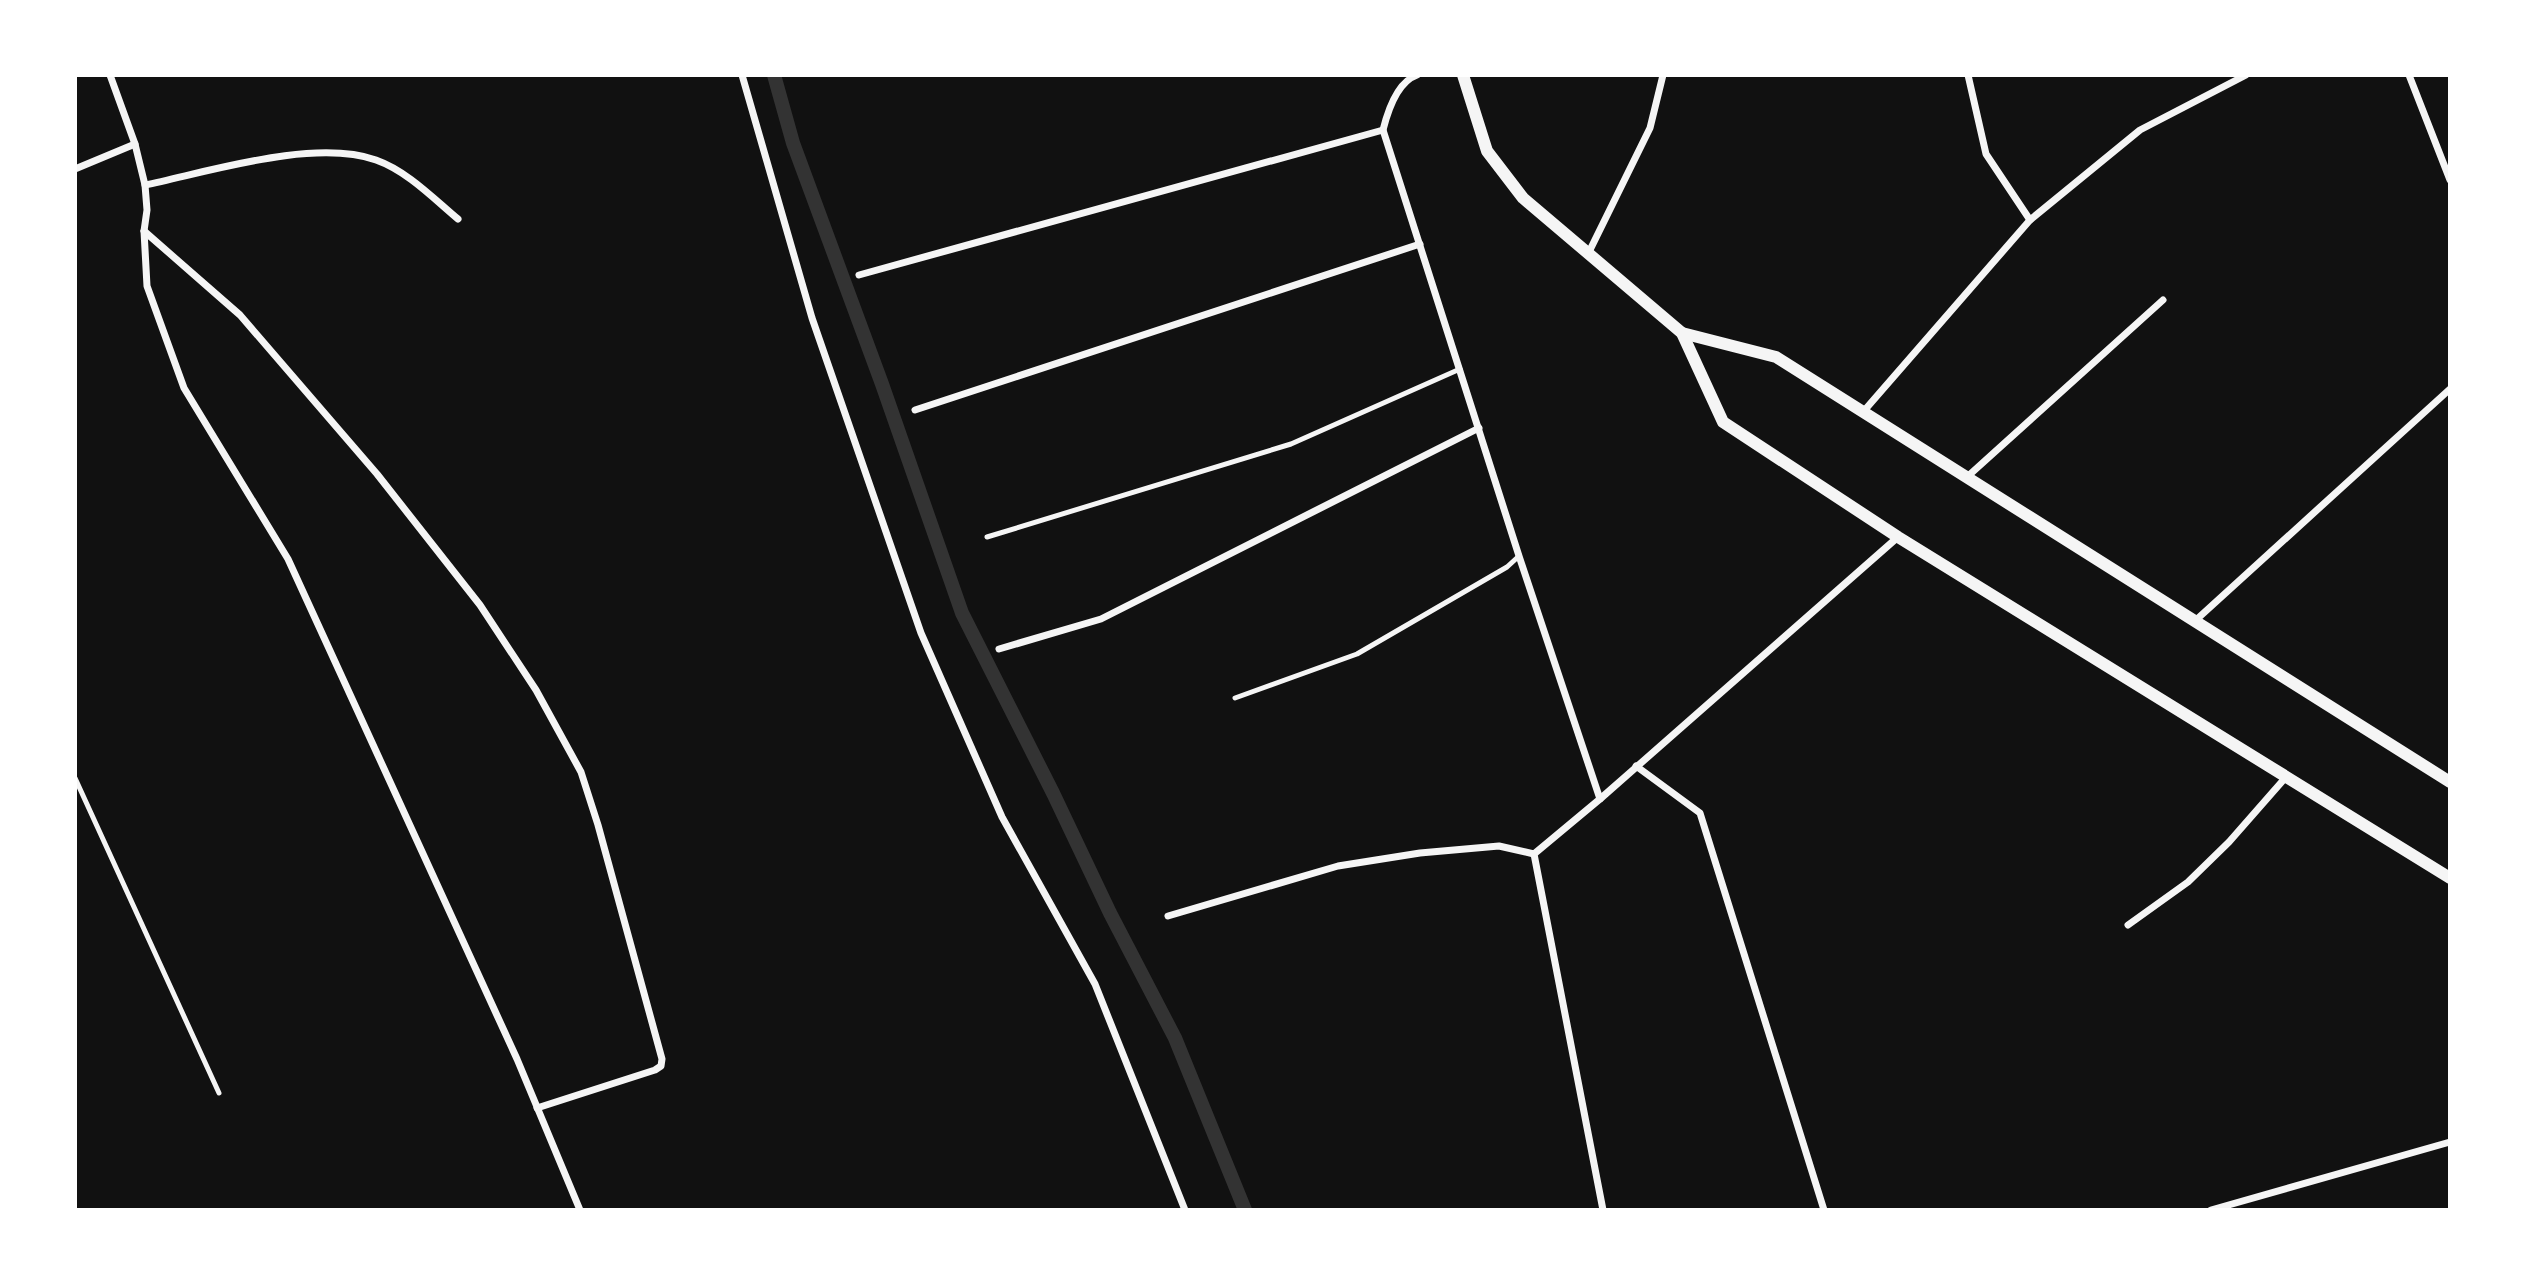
<svg xmlns="http://www.w3.org/2000/svg" width="2525" height="1285" viewBox="0 0 2525 1285" font-family="'Golos Text',sans-serif">
<style>
.lines{fill:none;stroke-linecap:round;stroke-linejoin:round}
.stream{stroke:#333;stroke-width:14}
.service{stroke:#f5f5f5;stroke-width:5}
.minor{stroke:#f5f5f5;stroke-width:7}
.tertiary{stroke:#f5f5f5;stroke-width:12}
</style>
<rect width="100%" height="100%" fill="#111"/>
<g class="lines">
<polyline class="stream" points="774,75 793,143 882,384 962,613 1053,793 1110,913 1175,1038 1245,1210"/>
<g class="service">
<polyline points="987,537 1291,444 1460,369"/>
<polyline points="1235,698 1357,654 1507,567 1519,556"/>
<polyline points="75,778 219,1093"/>
</g>
<g class="minor">
<polyline points="110,75 135,144 145,185 147,210 144,231 147,286 184,388 288,559 517,1059 580,1210"/>
<polyline points="742,75 812,318 921,633 1002,817 1095,984 1185,1210"/>
<path d="M1417 75C1397 82 1388 110 1383 130L1519 556 1600 799"/>
<polyline points="1968,75 1986,154 2030,220"/>
<polyline points="2409,75 2450,180"/>
<polyline points="75,169 135,144"/>
<path d="M145 185C208 172 314 138 376 160 407 171 433 198 458 219"/>
<polyline points="144,231 240,315 377,474 480,605 536,690 581,772 598,825 662,1059 661,1066 655,1070 537,1108"/>
<polyline points="1588,254 1650,128 1663,75"/>
<polyline points="859,275 1383,130"/>
<polyline points="915,410 1420,244"/>
<polyline points="1863,412 2030,220 2140,130 2246,75"/>
<polyline points="1967,477 2163,300"/>
<polyline points="2196,620 2450,389"/>
<polyline points="999,649 1101,619 1479,428"/>
<polyline points="1636,766 1700,813 1824,1210"/>
<polyline points="1168,916 1338,866 1420,853 1499,846 1534,854"/>
<polyline points="2128,925 2188,882 2229,842 2286,777"/>
<polyline points="1603,1210 1534,854 1600,799 1898,537"/>
<polyline points="2211,1210 2450,1142"/>
</g>
<g class="tertiary">
<polyline points="1463,75 1487,151 1523,198 1682,333 1723,422 1898,537 2450,878"/>
<polyline points="1682,333 1776,357 2450,782"/>
</g>
</g>
<rect width="2525" height="1285" fill="none" stroke="#ffffff" stroke-width="154"/>
</svg>
